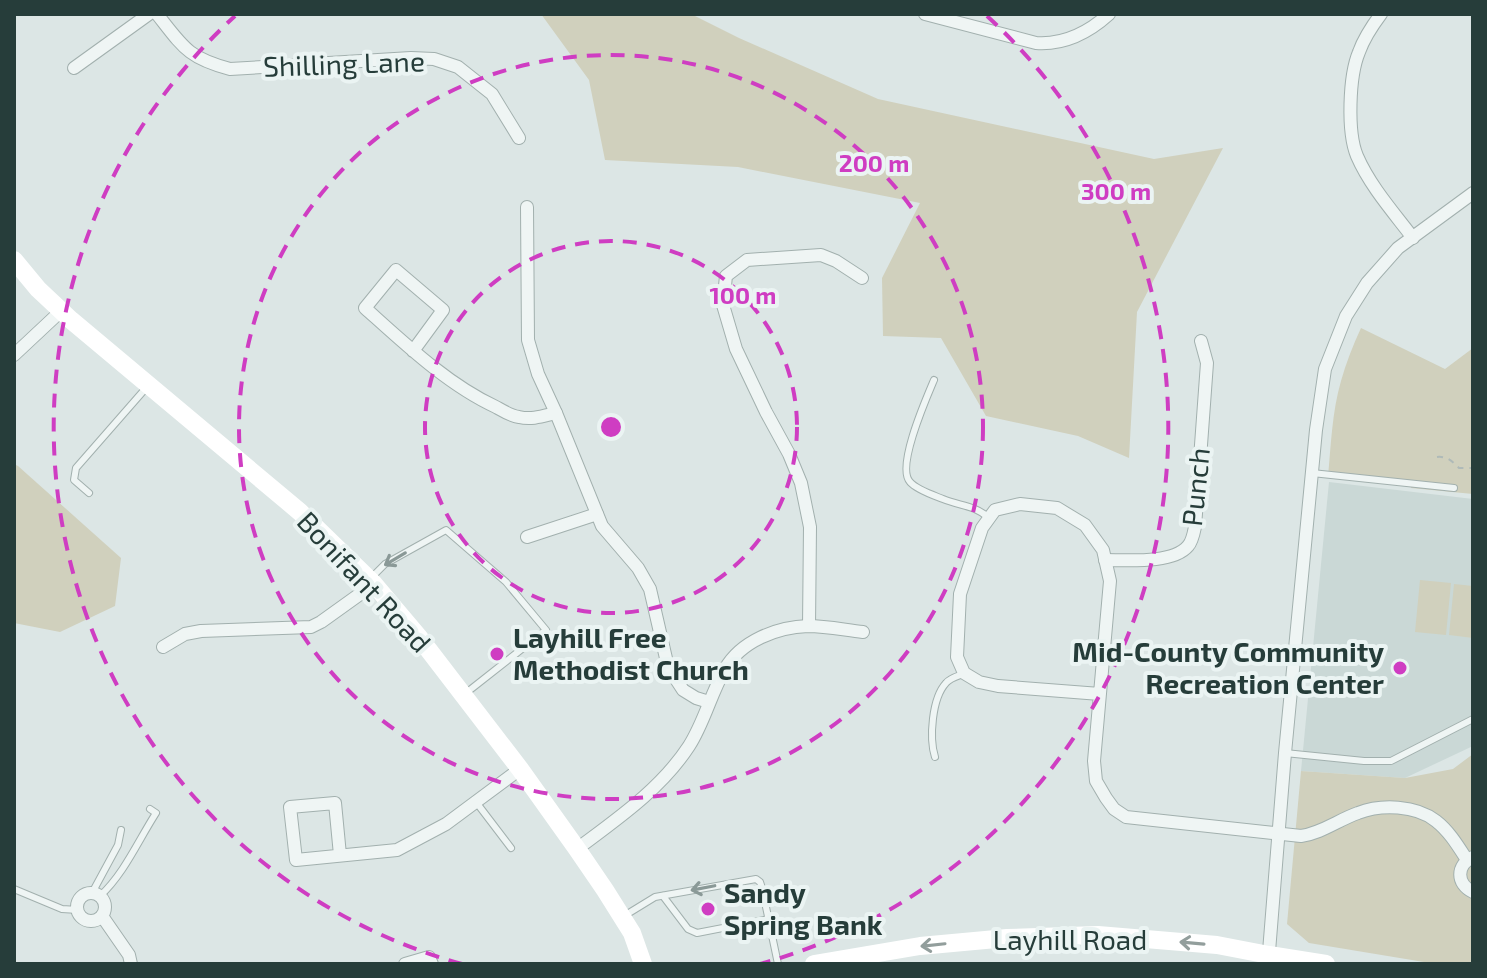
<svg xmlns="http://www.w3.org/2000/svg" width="1487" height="978" viewBox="0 0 1487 978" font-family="'Exo 2',sans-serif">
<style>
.built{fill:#cad8d6}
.green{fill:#d0d0bd}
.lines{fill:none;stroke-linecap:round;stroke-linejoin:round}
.lane-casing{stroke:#a2b0ae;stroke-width:8}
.street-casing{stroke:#a2b0ae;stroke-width:14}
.path{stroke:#afbab8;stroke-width:2;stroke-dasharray:6 6;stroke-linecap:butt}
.lane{stroke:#eff5f4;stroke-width:6}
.street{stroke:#eff5f4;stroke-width:12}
.secondary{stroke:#fff;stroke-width:18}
.oneway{stroke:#8a9997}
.oneway2{stroke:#929e9c}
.ring{fill:none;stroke:#cf3dc2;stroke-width:4;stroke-dasharray:14 10}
.poi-dot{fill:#cf3dc2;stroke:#ebf4f3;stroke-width:3}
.labels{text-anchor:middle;stroke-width:8;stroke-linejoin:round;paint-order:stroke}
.street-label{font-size:28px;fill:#263d3a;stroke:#ebf4f3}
.poi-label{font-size:28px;font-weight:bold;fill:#263d3a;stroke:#ebf4f3;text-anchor:start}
.centre{fill:#cf3dc2;stroke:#ebf4f3;stroke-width:4}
.ring-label{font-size:24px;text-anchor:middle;font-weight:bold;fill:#cf3dc2;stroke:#ebf4f3;stroke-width:8;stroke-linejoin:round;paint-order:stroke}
</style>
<rect width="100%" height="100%" fill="#dce6e5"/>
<polygon class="built" points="1329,482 1473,499 1473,746 1405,778 1301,771"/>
<g class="green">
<polygon points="541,14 691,14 739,38 878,99 1154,159 1223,148 1137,312 1129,458 1078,436 986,416 941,338 883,336 882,278 920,203 738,167 605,160 589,80"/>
<path d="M1361 328 1445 369 1473 348V494L1411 488V485L1328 477C1331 445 1332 412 1341 381 1346 363 1353 345 1361 328Z"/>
<polygon points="14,464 18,466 121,558 115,606 60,632 14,623"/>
<polygon points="1420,580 1451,583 1446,635 1415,632"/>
<polygon points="1454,584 1473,586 1473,638 1449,635"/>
<polygon points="1473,754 1473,964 1436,964 1309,943 1287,924 1301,771 1405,778 1453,769"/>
</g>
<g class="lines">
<defs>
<g id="lane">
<path d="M934 380C926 399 896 467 910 482 917 490 933 495 943 499 960 506 975 505 989 518"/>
<polyline points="1312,473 1454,488"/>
<polyline points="89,493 74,480 76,468 146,388"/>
<polyline points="372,577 385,564 446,530 506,582 546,630 466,693"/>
<polyline points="1285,753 1364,761 1391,761 1473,719"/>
<path d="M935 757C929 738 932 698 946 683 950 678 958 676 963 674"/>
<polyline points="476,802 511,848"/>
<polyline points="14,889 62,909 78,910"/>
<polyline points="92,893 118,845 121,830"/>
<path d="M100 896C124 874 138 841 156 813L150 809"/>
<polyline points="663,896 688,929 697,933 769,919"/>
<polyline points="624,916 655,897 756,879 760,882 762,888 778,964"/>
</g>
<g id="street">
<path d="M157 14C183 47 188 58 230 69L411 58 434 59 458 67 492 94 519 138"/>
<path d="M925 14 1036 43C1065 45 1088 33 1109 14"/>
<path d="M1381 14C1372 26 1364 38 1359 52 1349 76 1347 132 1357 156 1370 186 1394 213 1413 238"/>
<polyline points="74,68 149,14"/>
<polyline points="527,207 528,340 538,374 556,413 602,526 638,568 650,589 668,667 683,690 696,698 709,702"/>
<path d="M413 351 443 310 396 270 365 308C404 343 448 385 496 407 503 411 511 416 519 417 532 420 543 416 556 413"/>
<polyline points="14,355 61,311"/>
<polyline points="527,537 597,514"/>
<path d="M1105 560C1127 560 1173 564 1188 546 1192 542 1194 532 1195 527L1207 363 1201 341"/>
<polyline points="809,626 810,527 801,483 789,454 766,412 736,349 723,305 726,276 747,260 821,255 836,261 862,278"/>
<polyline points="163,647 185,634 201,631 311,627 321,622 374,584"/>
<path d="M1100 694 998 686 979 682 964 673 957 657 960 594 982 528 995 510 1020 504 1057 508 1085 525 1103 550 1110 581 1094 761 1096 781 1106 798 1114 809 1126 817 1301 836C1322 833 1338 820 1358 813 1381 804 1416 805 1436 821 1449 831 1458 846 1467 860"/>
<path d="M577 849C617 819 661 789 689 746 704 723 711 693 725 669 741 641 777 627 808 626 826 626 845 630 863 632"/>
<polyline points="340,855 335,803 290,807 296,860 397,850 446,824 520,769"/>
<path d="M1473 857C1456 865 1456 884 1473 892"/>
<circle cx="91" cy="907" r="14"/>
<polyline points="102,916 129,955 131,964"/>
<polyline points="405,964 429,957 432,964"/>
<polyline points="1268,964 1285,753 1316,430 1325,369 1346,316 1367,283 1398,248 1473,193"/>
</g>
</defs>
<use href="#lane" class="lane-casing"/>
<use href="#street" class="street-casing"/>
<path class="path" d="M1437 457C1447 456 1452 461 1459 468H1473"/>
<use href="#lane" class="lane"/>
<use href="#street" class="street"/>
<g class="secondary">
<polyline points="14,260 38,289 71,320 300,512 374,584 418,636 520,769 577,849 605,890 632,933 643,964"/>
<polyline points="814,964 920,946 1007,938 1098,935 1217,945 1269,955 1326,964"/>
</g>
</g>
<defs><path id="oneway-shaft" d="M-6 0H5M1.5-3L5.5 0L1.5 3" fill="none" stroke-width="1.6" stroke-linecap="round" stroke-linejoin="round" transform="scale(2)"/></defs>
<g class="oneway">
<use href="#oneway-shaft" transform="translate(395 559) rotate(149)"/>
<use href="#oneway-shaft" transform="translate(703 888) rotate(169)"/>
</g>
<g class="oneway2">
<use href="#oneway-shaft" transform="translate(1192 943) rotate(-175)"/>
<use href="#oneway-shaft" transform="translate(933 945) rotate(174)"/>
</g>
<g class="ring">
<circle cx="611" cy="427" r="186"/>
<circle cx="611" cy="427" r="372"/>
<path d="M462 964A557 557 0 0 1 235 16M987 16A557 557 0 0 1 760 964"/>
</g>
<g class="poi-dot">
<circle cx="497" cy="654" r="8"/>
<circle cx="1400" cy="668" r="8"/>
<circle cx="708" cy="909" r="8"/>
</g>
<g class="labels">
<g class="street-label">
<text transform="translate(344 64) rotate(-2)" y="10">Shilling Lane</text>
<text transform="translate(1196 487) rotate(-84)" y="10">Punch</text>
<text transform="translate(364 582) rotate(47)" y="10">Bonifant Road</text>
<text x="1070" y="950">Layhill Road</text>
</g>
<g class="poi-label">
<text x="513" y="648">Layhill Free<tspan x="513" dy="32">Methodist Church</tspan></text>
<text x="1384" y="662" text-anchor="end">Mid-County Community<tspan x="1384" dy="32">Recreation Center</tspan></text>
<text x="724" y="903">Sandy<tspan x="724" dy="32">Spring Bank</tspan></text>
</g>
</g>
<circle cx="611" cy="427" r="12" class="centre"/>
<g class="ring-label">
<text x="874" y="172">200 m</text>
<text x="1116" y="200">300 m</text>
<text x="743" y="304">100 m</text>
</g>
<rect width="1487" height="978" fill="none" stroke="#263d3a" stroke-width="32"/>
</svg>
